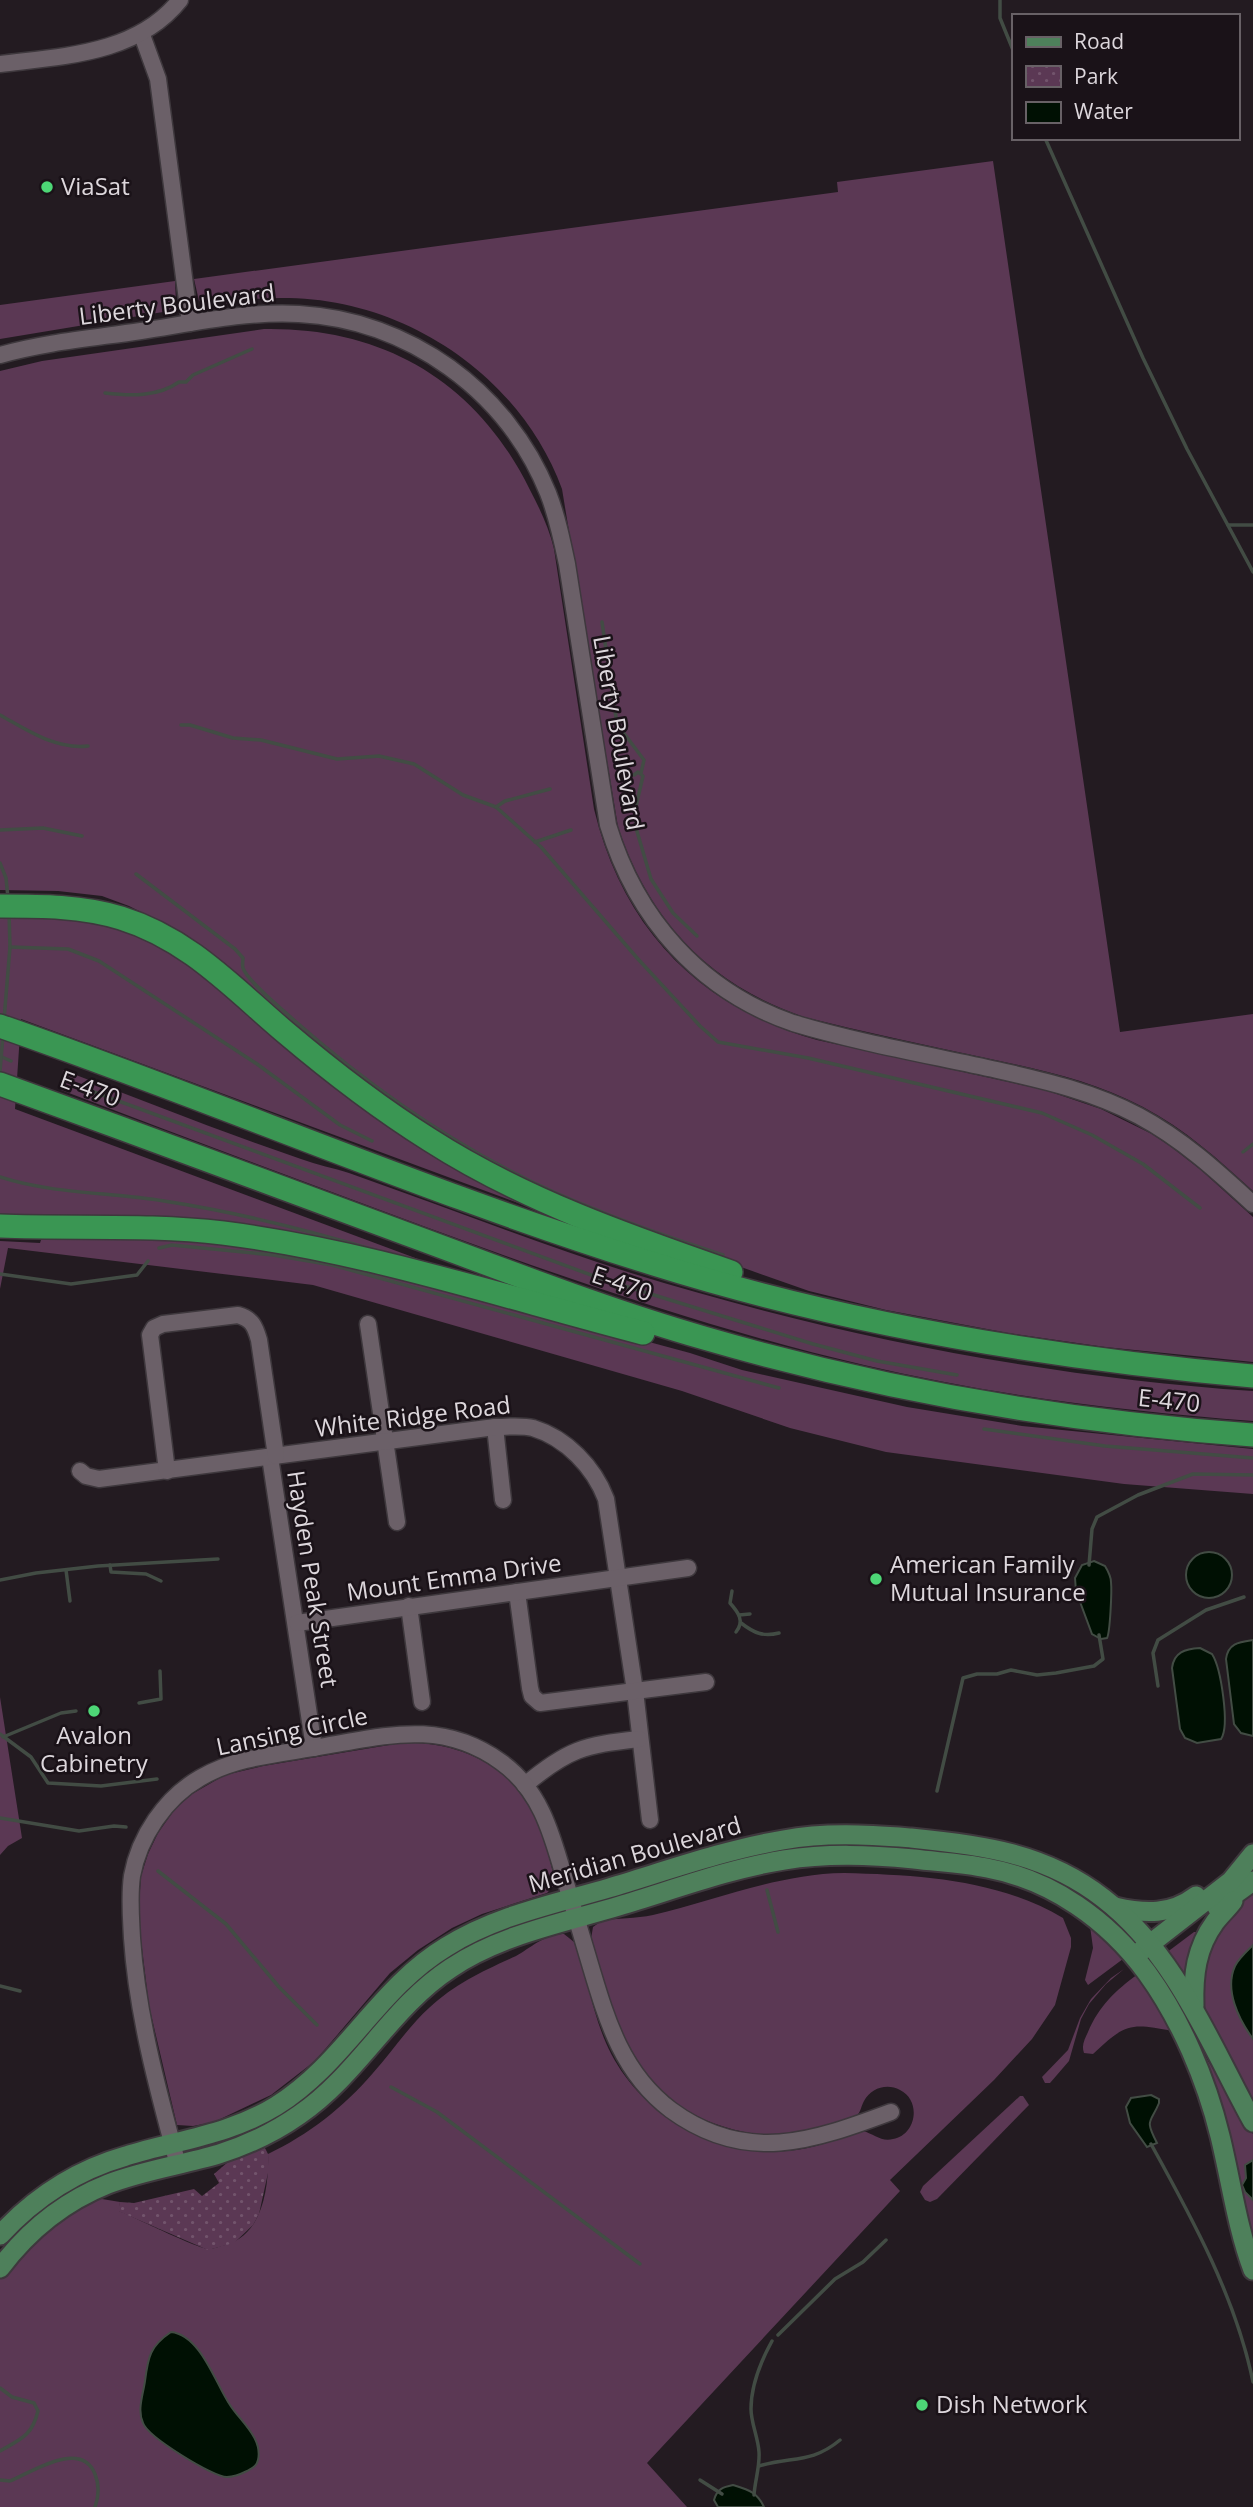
<svg xmlns="http://www.w3.org/2000/svg" width="1253" height="2507" viewBox="0 0 1253 2507" font-family="'Open Sans',sans-serif">
<style>
.grass{fill:#5b3854}
.park{fill:url(#park-dots)}
.water{fill:#001003;stroke:#424c44;stroke-width:2}
.lines{fill:none;stroke-linecap:round;stroke-linejoin:round}
.stream{stroke:#424c44;stroke-width:3.5}
.minor-casing{stroke:#3e383d;stroke-width:19}
.major-casing{stroke:#3e383d;stroke-width:23}
.highway-casing{stroke:#3e383d;stroke-width:26}
.minor{stroke:#6b6068;stroke-width:16}
.major{stroke:#4e805b;stroke-width:19}
.highway{stroke:#3a9653;stroke-width:23}
.poi-dot{fill:#4dd676;stroke:#1a1218;stroke-width:2.5}
.labels{text-anchor:middle;stroke-width:5;stroke-linejoin:round;paint-order:stroke}
.poi-label{font-size:24px;fill:#ddd7dc;stroke:#1a1218;text-anchor:start}
.street-label{font-size:24px;fill:#ddd7dc;stroke:#1a1218}
</style>
<defs>
<pattern id="park-dots" width="8" height="8" patternUnits="userSpaceOnUse" patternTransform="scale(1.75)"><rect width="8" height="8" fill="#5b3854"/><path d="M2 2h.1M6 6h.1" fill="none" stroke="#72546c" stroke-width="1.8" stroke-linecap="round"/></pattern>
</defs>
<rect width="100%" height="100%" fill="#231b21"/>
<g class="grass">
<path d="M993 161 1120 1032 1253 1014V1191C1219 1160 1185 1129 1143 1107 1092 1080 1037 1069 981 1057 922 1044 863 1032 804 1017 710 985 649 921 618 827L562 489C521 377 407 300 289 298 275 298 260 298 246 300 234 301 221 306 209 305 204 305 204 304 199 301L194 279 838 192 837 182Z"/>
<polygon points="175,281 176,303 169,311 0,339 0,305"/>
<path d="M264 329C384 327 477 382 530 490 540 509 549 528 554 549L594 809C623 929 699 1007 817 1040L1045 1090 1101 1109 1152 1134 1170 1146 1201 1170 1253 1217V1362L1105 1347 1008 1333 886 1310 809 1291 585 1212 435 1136 323 1054 226 964 185 934 129 906 102 896 58 891 0 890V371L42 361Z"/>
<polygon points="0,915 58,915 123,926 202,968 559,1218 21,1019 15,1109 426,1262 425,1269 345,1248 0,1219"/>
<path d="M63 1070C142 1100 221 1132 301 1159 317 1165 334 1168 349 1173 443 1206 536 1243 631 1273 832 1335 1043 1377 1253 1391V1421C1123 1411 991 1395 864 1365 713 1330 568 1279 423 1226 302 1181 181 1136 61 1090Z"/>
<polygon points="42,1237 196,1239 382,1270 690,1353 742,1370 907,1407 1022,1426 1253,1449 1253,1494 1124,1484 886,1452 790,1428 682,1391 313,1285 8,1248 0,1289 0,1241 40,1243"/>
<polygon points="0,1697 22,1838 8,1846 0,1855"/>
<path d="M401 1743C454 1741 506 1762 533 1811 544 1833 549 1859 556 1883L547 1893 482 1914 452 1928 418 1950 390 1973 315 2061 271 2095 214 2122 193 2126 177 2125 149 2006 140 1932 139 1906 141 1876 148 1854 158 1833 175 1809 192 1794 225 1775 263 1766Z"/>
<path d="M844 1873C919 1875 997 1879 1063 1918L1071 1938V1947L1055 2005 1032 2039 994 2080 890 2180 900 2191 647 2463 687 2507H0V2279L16 2257 40 2233 96 2198 120 2202 119 2211C134 2217 198 2249 209 2249 214 2249 220 2246 225 2245 263 2235 269 2187 268 2154 308 2135 344 2107 373 2073 392 2052 408 2027 429 2008 456 1983 483 1971 516 1956 530 1948 547 1933 564 1934L574 1942C587 1974 592 2011 606 2043 636 2112 712 2157 786 2151 814 2149 837 2139 863 2131 874 2134 881 2142 893 2139 916 2135 922 2101 900 2090 887 2083 871 2088 864 2101 861 2106 861 2112 857 2115 842 2126 793 2135 774 2135 716 2134 656 2103 628 2050 610 2015 602 1976 591 1939L593 1927 600 1922C617 1917 636 1919 653 1915 718 1900 777 1874 844 1873Z"/>
<polygon points="1253,1891 1253,2110 1204,2019 1199,1975 1222,1920"/>
<polygon points="1092,1924 1123,1959 1088,1985 1085,1980 1093,1948 1090,1926"/>
<polygon points="1194,1932 1198,1932 1187,1977 1184,1977 1166,1953"/>
<polygon points="1124,1969 1106,1984 1089,2004 1081,2019 1069,2061 1050,2083 1045,2083 1042,2077 1068,2050 1080,2018 1091,1999 1111,1978"/>
<path d="M1138 1974 1173 2031C1130 2023 1126 2023 1093 2054L1084 2053C1081 2045 1085 2039 1088 2032 1099 2006 1116 1990 1138 1974Z"/>
<polygon points="1202,2051 1253,2134 1253,2252 1197,2053"/>
<polygon points="1020,2096 1023,2096 1029,2105 937,2199 930,2202 925,2200 920,2192 923,2186"/>
</g>
<polygon class="park" points="263,2144 268,2154 268,2173 259,2214 253,2225 234,2243 208,2250 118,2211 120,2202 134,2203 194,2189 202,2196 219,2183 214,2174 235,2156"/>
<g class="water">
<circle cx="1209" cy="1575" r="23"/>
<path d="M1094 1561 1105 1566C1108 1571 1111 1576 1111 1582 1112 1591 1110 1633 1107 1638L1101 1639 1092 1634 1076 1591 1075 1578 1082 1565Z"/>
<path d="M1253 1640V1736L1241 1733 1234 1724 1226 1659C1228 1643 1239 1642 1253 1640Z"/>
<path d="M1200 1648 1212 1654C1221 1668 1230 1726 1221 1739L1197 1743 1185 1738 1180 1729 1172 1668C1174 1652 1185 1649 1200 1648Z"/>
<path d="M1253 1945V2039C1239 2020 1224 1990 1235 1966 1239 1958 1247 1951 1253 1945Z"/>
<path d="M1151 2095 1159 2099V2103C1151 2123 1144 2118 1157 2143L1147 2147 1130 2123 1126 2107 1131 2098Z"/>
<polygon points="1253,2160 1253,2200 1245,2192 1242,2185 1246,2178 1245,2165"/>
<path d="M171 2332C201 2335 216 2385 230 2405 240 2421 263 2438 258 2460 257 2466 252 2468 247 2471 241 2474 233 2477 227 2477 213 2477 148 2437 143 2423 137 2410 143 2395 145 2381 148 2357 150 2346 171 2332Z"/>
<path d="M733 2485C749 2490 757 2492 764 2507H718L714 2500C717 2489 723 2487 733 2485Z"/>
</g>
<g class="lines">
<g class="stream">
<polyline points="1000,0 1000,18 1013,50"/>
<polyline points="1045,138 1143,358 1187,449 1253,572"/>
<path d="M105 393C130 396 158 397 179 382H186L193 375 252 349"/>
<polyline points="1228,525 1253,525"/>
<polyline points="602,622 617,724 644,760 641,773"/>
<path d="M0 715C27 730 56 750 88 746"/>
<polyline points="181,725 190,725 233,738 261,740 337,759 379,756 414,764 463,795 496,807 541,847 638,959 700,1026 718,1042 808,1058 1042,1113 1092,1135 1143,1164 1200,1208"/>
<polyline points="634,775 638,772 643,776 636,806 636,828 651,879 673,913 697,936"/>
<polyline points="496,807 505,801 550,789"/>
<polyline points="0,830 43,828 82,836"/>
<polyline points="535,842 571,830"/>
<polyline points="0,863 6,878 8,898"/>
<path d="M136 874 235 949 243 958C243 961 242 965 243 968 247 981 284 1011 295 1021 386 1101 488 1169 602 1212 641 1228 682 1241 723 1255"/>
<polyline points="10,947 68,949 99,961 257,1064 340,1125 372,1141"/>
<polyline points="4,1020 10,947 9,913"/>
<polyline points="2,1057 11,1061"/>
<polyline points="0,1071 3,1035"/>
<polyline points="75,1085 602,1279 813,1344 877,1361 957,1375"/>
<polyline points="1243,1152 1253,1144"/>
<path d="M0 1177C52 1194 110 1192 164 1201 236 1212 308 1230 378 1251"/>
<polyline points="159,1248 172,1245 273,1255 332,1265 779,1388"/>
<polyline points="0,1274 71,1284 137,1275 148,1261"/>
<polyline points="984,1429 1105,1446 1253,1458"/>
<polyline points="110,1565 111,1572 146,1574 161,1581"/>
<polyline points="1089,1565 1092,1529 1097,1517 1138,1495 1193,1474 1253,1475"/>
<polyline points="66,1570 70,1601"/>
<polyline points="0,1580 36,1573 98,1566 218,1559"/>
<path d="M732 1591 730 1603C738 1612 745 1621 736 1632"/>
<polyline points="739,1615 750,1614"/>
<path d="M741 1623C754 1633 763 1637 779 1633"/>
<polyline points="1158,1686 1153,1653 1158,1640 1206,1610 1244,1597"/>
<polyline points="139,1703 161,1699 160,1671"/>
<polyline points="0,1734 31,1757 48,1783 101,1786 157,1779"/>
<polyline points="3,1737 61,1713 76,1711"/>
<polyline points="937,1791 963,1678 977,1674 997,1674 1011,1670 1037,1675 1056,1673 1094,1666 1103,1659 1099,1635"/>
<polyline points="0,1818 79,1831 114,1826 126,1827"/>
<polyline points="158,1871 226,1924 279,1987 317,2025"/>
<polyline points="767,1890 778,1932"/>
<polyline points="0,1986 20,1991"/>
<polyline points="391,2087 437,2112 640,2264"/>
<path d="M1151 2144C1192 2218 1236 2298 1253 2382"/>
<polyline points="778,2335 835,2279 863,2262 886,2240"/>
<path d="M0 2388 12 2397 34 2403 38 2411C32 2436 21 2439 0 2451"/>
<path d="M759 2466C792 2456 811 2464 840 2440"/>
<path d="M0 2480 10 2481C32 2472 81 2439 95 2474 99 2484 99 2496 95 2507"/>
<polyline points="700,2480 722,2494"/>
<path d="M754 2495C755 2480 760 2467 759 2452 758 2437 751 2423 751 2409 751 2386 761 2361 772 2341"/>
</g>
<defs>
<g id="minor">
<polyline points="142,35 158,79 190,323"/>
<path d="M0 64C64 56 137 54 180 0"/>
<path d="M0 355C46 342 94 338 141 331 193 323 246 311 299 314 409 320 507 391 548 493 557 516 562 540 567 564L608 825C636 918 700 991 793 1023 860 1043 929 1055 997 1070 1046 1081 1094 1092 1139 1116 1182 1139 1217 1171 1253 1204"/>
<polyline points="368,1324 397,1522"/>
<polyline points="495,1427 503,1500"/>
<polyline points="270,1457 314,1748"/>
<path d="M80 1471 86 1476 99 1479 495 1427C507 1427 521 1425 533 1428 566 1438 594 1467 606 1499L635 1691 650 1820"/>
<path d="M167 1471 150 1335 154 1328 163 1324 238 1315C252 1319 255 1326 259 1340L276 1456"/>
<polyline points="517,1592 530,1688 532,1696 540,1703 706,1682"/>
<polyline points="409,1606 422,1702"/>
<polyline points="297,1623 688,1568"/>
<path d="M525 1785C568 1749 584 1745 639 1739"/>
<path d="M178 2165C158 2091 137 2014 132 1938 131 1917 129 1897 132 1876 139 1837 165 1798 200 1778 237 1756 283 1754 325 1746 389 1735 443 1720 501 1762 539 1789 551 1831 563 1873 572 1903 581 1934 590 1964 607 2021 622 2073 671 2110 746 2165 813 2141 891 2112"/>
</g>
<g id="major">
<path d="M1115 1907C1145 1914 1171 1915 1196 1896"/>
<polyline points="1217,1907 1253,1881"/>
<polyline points="1141,1951 1231,1881 1253,1854"/>
<path d="M1194 2006C1193 1975 1196 1948 1215 1922 1221 1914 1228 1908 1233 1901"/>
<path d="M0 2235C34 2198 77 2170 126 2156 177 2140 229 2135 276 2106 344 2064 378 1988 446 1947 495 1916 554 1904 609 1888 666 1871 724 1850 783 1840 827 1832 868 1835 911 1838 982 1845 1045 1853 1103 1898 1176 1954 1210 2044 1253 2122"/>
<path d="M0 2268C28 2231 65 2201 108 2184 144 2170 182 2165 219 2154 247 2145 275 2132 299 2115 359 2074 391 2007 451 1968 500 1935 562 1923 619 1906 673 1890 728 1869 784 1860 828 1853 870 1855 914 1859 938 1862 963 1863 987 1868 1052 1880 1108 1920 1147 1973 1181 2020 1206 2079 1220 2136 1231 2181 1237 2227 1253 2270"/>
</g>
<g id="highway">
<path d="M0 906C41 906 82 906 121 918 189 939 233 988 285 1032 331 1071 379 1108 430 1140 522 1199 627 1236 731 1272"/>
<path d="M0 1026C219 1102 432 1195 654 1264 849 1325 1050 1358 1253 1376"/>
<path d="M0 1084C136 1133 271 1184 407 1234 505 1270 603 1309 704 1338 883 1390 1067 1422 1253 1435"/>
<path d="M0 1226C75 1229 149 1224 223 1233 366 1251 504 1297 643 1333"/>
</g>
</defs>
<use href="#minor" class="minor-casing"/>
<use href="#major" class="major-casing"/>
<use href="#highway" class="highway-casing"/>
<use href="#minor" class="minor"/>
<use href="#major" class="major"/>
<use href="#highway" class="highway"/>
</g>
<g class="poi-dot">
<circle cx="47" cy="187" r="7"/>
<circle cx="876" cy="1579" r="7"/>
<circle cx="94" cy="1711" r="7"/>
<circle cx="922" cy="2405" r="7"/>
</g>
<g class="labels">
<g class="poi-label">
<text x="61" y="195">ViaSat</text>
<text x="890" y="1573">American Family<tspan x="890" dy="28">Mutual Insurance</tspan></text>
<text x="94" y="1744" text-anchor="middle">Avalon<tspan x="94" dy="28">Cabinetry</tspan></text>
<text x="936" y="2413">Dish Network</text>
</g>
<g class="street-label">
<text transform="translate(177 305) rotate(-7)" y="8">Liberty Boulevard</text>
<text transform="translate(618 733) rotate(80)" y="8">Liberty Boulevard</text>
<text transform="translate(90 1089) rotate(20)" y="8">E-470</text>
<text transform="translate(622 1284) rotate(19)" y="8">E-470</text>
<text transform="translate(1169 1401) rotate(6)" y="8">E-470</text>
<text transform="translate(413 1417) rotate(-7)" y="8">White Ridge Road</text>
<text transform="translate(454 1578) rotate(-8)" y="8">Mount Emma Drive</text>
<text transform="translate(312 1579) rotate(81)" y="8">Hayden Peak Street</text>
<text transform="translate(292 1732) rotate(-12)" y="8">Lansing Circle</text>
<text transform="translate(635 1855) rotate(-16)" y="8">Meridian Boulevard</text>
</g>
</g>
<rect x="1012" y="14" width="228" height="126" fill="#1a1218" stroke="#686166" stroke-width="2"/>
<rect x="1026" y="37" width="35" height="10" fill="#4e805b" stroke="#686166" stroke-width="2"/>
<text x="1074" y="49" font-size="21" fill="#ddd7dc">Road</text>
<rect x="1026" y="66" width="35" height="21" fill="url(#park-dots)" stroke="#686166" stroke-width="2"/>
<text x="1074" y="84" font-size="21" fill="#ddd7dc">Park</text>
<rect x="1026" y="102" width="35" height="21" fill="#001003" stroke="#686166" stroke-width="2"/>
<text x="1074" y="119" font-size="21" fill="#ddd7dc">Water</text>
</svg>
